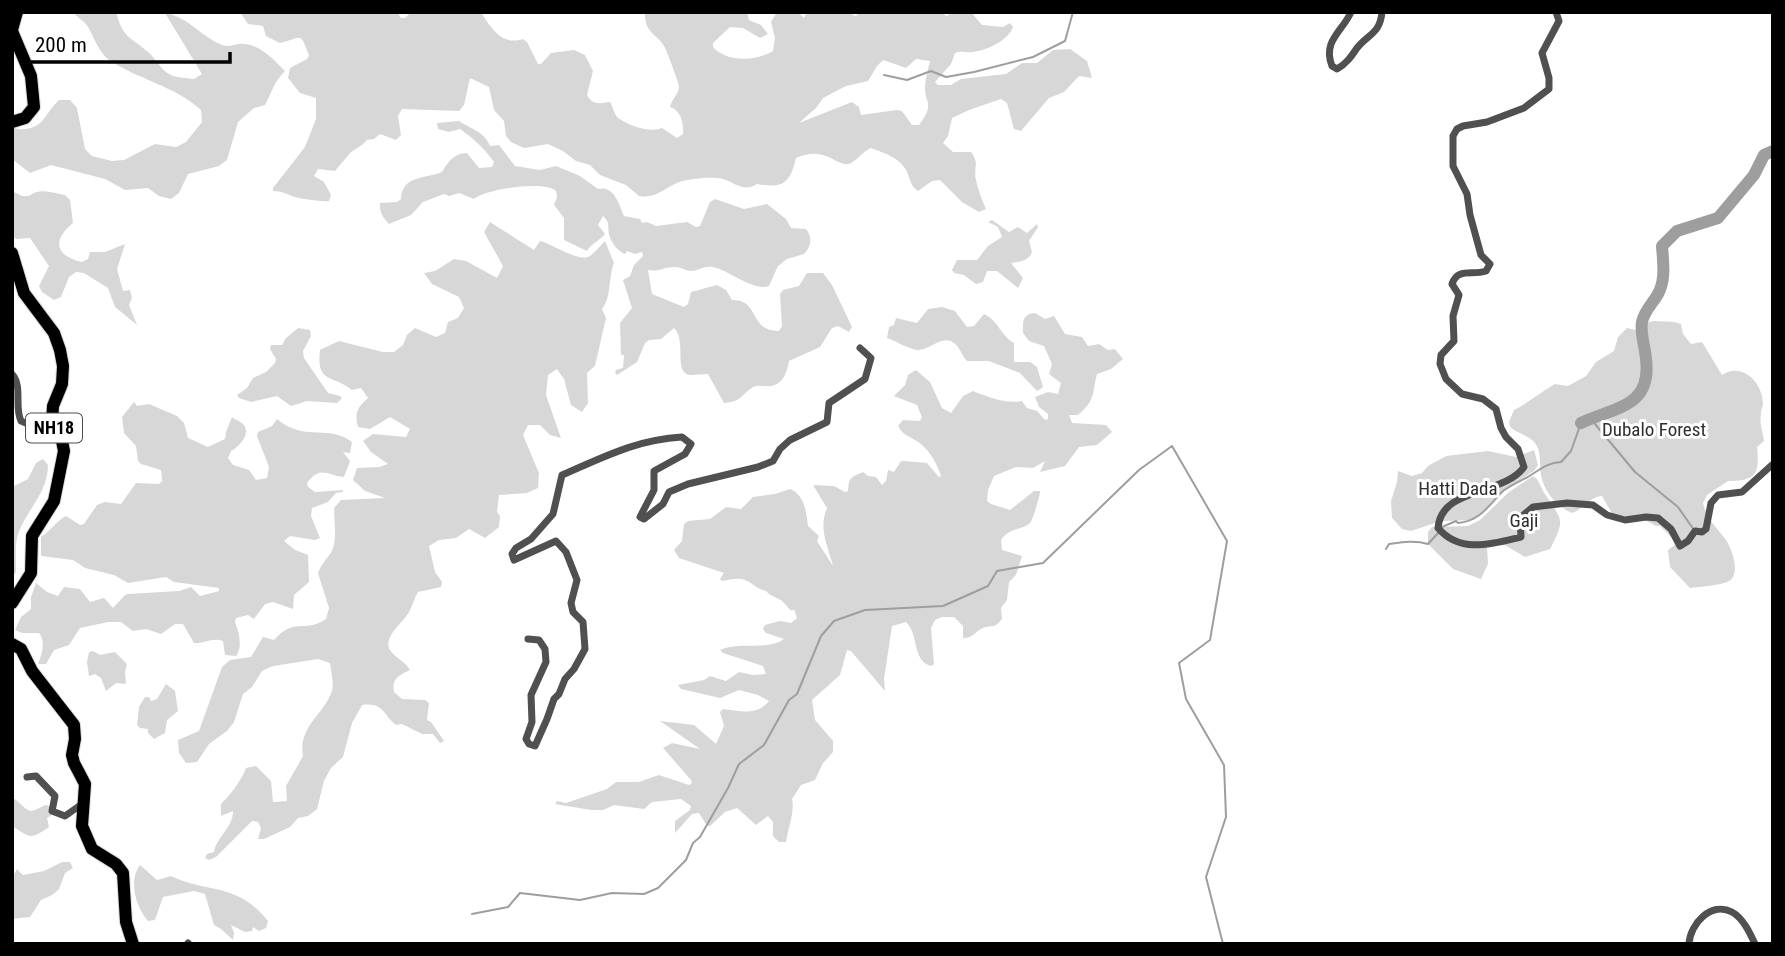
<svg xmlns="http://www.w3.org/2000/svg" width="1785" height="956" viewBox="0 0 1785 956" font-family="'Roboto Condensed',sans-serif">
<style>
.green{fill:#d7d7d7;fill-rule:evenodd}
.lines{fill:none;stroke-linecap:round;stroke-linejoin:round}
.stream{stroke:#9e9e9e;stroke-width:2}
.river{stroke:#9e9e9e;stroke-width:12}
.primary-casing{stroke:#dbdbdb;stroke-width:14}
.street{stroke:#505050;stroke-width:7}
.primary{stroke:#000;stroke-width:12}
.labels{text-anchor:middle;stroke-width:6;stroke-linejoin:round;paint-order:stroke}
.shield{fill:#fff;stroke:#4c4c4c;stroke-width:2}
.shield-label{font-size:18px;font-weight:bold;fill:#000}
.park-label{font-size:19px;fill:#2e2e2e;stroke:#fff}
</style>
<rect width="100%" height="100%" fill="#fff"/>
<g class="green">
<path d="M73 12H116C123 38 129 36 147 51 156 58 160 70 171 75 177 78 187 78 194 79L202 74 165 13C187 16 202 37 222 45 231 48 236 43 244 44 261 45 274 60 285 71 272 85 274 89 265 105L254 108 238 122 227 160 219 166 188 174 179 193 171 199 159 196 148 188 125 190 105 179 51 165 30 173 12 159V123L17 129C44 131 43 115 59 100H70L77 108 85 149 92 156 112 161 124 160 155 144 176 147 186 142 202 122 201 110C175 86 137 79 109 60 98 51 95 39 88 27 85 21 77 18 73 12Z"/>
<path d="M240 12H397L401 18H405L411 12 482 14C492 29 502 46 523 39L527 42 538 64H541L551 53 574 50 585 55 593 71 587 95C593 106 600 103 610 102 613 107 614 114 618 118 630 126 649 133 662 128L677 138 683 134C684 124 681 110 670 107 671 100 679 94 679 87 679 83 668 55 666 50 660 34 644 36 645 12H747L749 20 761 25 768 34 760 38 743 28 730 27 713 43V47C727 63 756 61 773 51L775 38 771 22 777 12H798L804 18 807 12H845L856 16 860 12H939L947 16 953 12H971L982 25 1003 27 1010 23 1013 27C1008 41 987 50 973 52 966 53 962 50 955 53L951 64 935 82 938 85H951L961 79 1006 74 1022 63H1037L1053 50 1070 49 1087 61 1092 78 1079 76 1064 92 1049 98 1021 131 1014 129 1007 103 1001 99 969 110 952 118 948 136 943 143 953 152H971C980 163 973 169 976 180 978 190 982 200 986 209L979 212 962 202 940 180 932 181 918 191C910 186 911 180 907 172 901 158 884 153 871 148 863 151 856 162 849 164 836 167 826 145 796 158 790 183 783 189 757 184 741 194 733 179 717 178 705 177 690 179 679 182 664 188 656 199 639 196L626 185 600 175 590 165 576 161 563 151 548 144 524 148 511 142 506 136 504 121 494 110 489 87 470 78 464 105 459 111 402 109 398 116 401 135 396 140 380 134 374 139 367 140 362 145 351 152 335 171 318 169 314 176 324 182 331 195 329 201C323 202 302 199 295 197 286 194 283 191 273 191V188L305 147 316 119V98L300 93 288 78 290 68 307 59 309 56C300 30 302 38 280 43L266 36 263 26 248 24ZM916 59 930 61C928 69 926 77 925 85 924 105 936 102 919 125H912L902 111 897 110 861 115 859 107 852 102 799 123 816 108 823 98 846 86 868 81 877 66 883 60 906 68Z"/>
<path d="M459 121C471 129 485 132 490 146L499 145 515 166 540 170 556 166 580 176 598 189C614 185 619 204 624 216L640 219 642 223 647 222 656 226 687 222 696 227 700 226 710 202 715 199 744 209 767 204 786 219 791 228 806 229C813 238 811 246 804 254L787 259 778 266 769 286C755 292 728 270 713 267 705 266 699 270 692 271 685 271 681 267 676 267 666 266 659 272 648 270L652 294 684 307 688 304 691 292 717 285 726 290 732 300C761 300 748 331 779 331L782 326 780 294 783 290 799 286 807 273H823L832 285 852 327 849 332 838 326 832 328 820 347 789 361C787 372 783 385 770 386 764 387 759 384 753 387 741 395 741 402 724 403L708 374C702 374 695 375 690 375 673 373 687 340 674 328L661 339 649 340 645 343 637 362 617 375 615 373 616 370 623 368 624 355H621L620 323 632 308 623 280 630 276 634 265 643 256 642 252 635 254 627 251 625 254C619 252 612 244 610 237 606 228 612 224 603 216L598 225 605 234C598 242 593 242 587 251L564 240V218L554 205 557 197 556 191C545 180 486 189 474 199L459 193 449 196 444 194 423 202 411 215 389 224C383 218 379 211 380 203L397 202 401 199C402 175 425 179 442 172 448 162 454 153 467 153L479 168 492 167 494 162C484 148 473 138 460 129L449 132 438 129 437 123Z"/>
<path d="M12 191 22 196H29C40 187 53 193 65 195L70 200 73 223C52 240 55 256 82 262L88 259 90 252H105L125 244 117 269 123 291 130 290 132 298 129 305 137 325 115 307 108 288 84 273 76 272 69 277 61 297 54 300 42 292 39 286 49 266 30 238 16 239 12 235Z"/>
<path d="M992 220 1009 232 1018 227 1027 233 1037 224 1038 227 1029 241 1032 252C1029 261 1019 262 1011 263L1023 278 1018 288 997 271H987L983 282 976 284 964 275 954 273 952 270 957 260H977L988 246 1002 237 998 227 988 222Z"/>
<path d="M490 222 534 250 540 241C553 244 576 261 588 257 594 254 600 246 605 241L614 263C608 278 612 296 602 309L606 318 595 366 587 373 588 403 582 412 571 405 564 379 557 369 548 375 546 395 561 438 550 435 540 425H528L523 435 539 473 538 488 527 493 499 495 497 512 500 516 499 527 485 538 469 529 456 538 439 540 429 546 435 572 442 582 441 587 418 592C414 598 413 605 409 612 405 621 382 637 390 650 395 658 405 661 410 670 400 675 391 678 394 692L402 699 425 700 429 703 427 720 431 722 444 741 440 743 433 734H422L402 724 396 725C383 715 384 702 362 705L352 723 343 757 331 768 324 781 317 809 308 816 298 818 290 827 264 839H258L261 828 258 822 252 821 216 857 209 860 205 858 207 854 214 852C217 836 233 828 233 811L221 816V804C230 796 242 779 246 768L256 766 271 781 273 802 287 801 286 786 303 756C298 726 323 716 332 691 334 684 331 671 330 663L318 659 273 666 262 671 252 687 243 694 234 722 227 731 209 744 197 762 186 763 179 753 178 740 199 731 222 667 230 660 251 657 263 637 274 640C296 616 303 634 326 619L329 608 318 573C321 565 325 561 330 554 338 543 334 522 334 508L341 500 385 498 365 491 353 480 357 468 379 467 388 464 371 452 363 441 373 434 406 437 410 429 390 417 370 429 358 427C354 412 358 407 368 398L361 388 352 390C332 374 316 384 320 350L339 341 383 352H394L403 345 407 335 415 328 436 337 445 333 448 322 458 318 464 308 459 297 432 284 424 273 435 271 454 259 466 261 497 278 503 266 484 232Z"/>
<path d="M942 307 955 311 967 327 974 326 984 314C998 320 1001 336 1014 343V362H1030L1037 367 1043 387 1037 391 1020 373 989 361H967C962 356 960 347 954 343 942 334 930 351 917 350 906 348 896 341 887 338L889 327 894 325 896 318 917 323 928 309Z"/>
<path d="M1035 313 1045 319 1054 316 1065 334 1082 337 1088 346 1099 344 1108 350 1115 349 1123 359 1111 369 1097 374C1092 393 1096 400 1078 415H1069L1072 423 1106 425 1112 432 1097 445 1079 447 1065 466 1040 472 1045 461 1033 468 1016 467 994 476 988 490 987 501 991 504 1010 510 1034 491H1040C1040 495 1033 520 1030 523 1021 531 1010 527 1001 540L1002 550 1022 556 1016 575 1009 582 1007 600 1001 608 1002 619C993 630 993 624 983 628 974 632 974 638 963 638V626L954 617H942L935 620 931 628 934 664 931 666C912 661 919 634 906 622L892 626 884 679 885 691 851 651 847 650 840 675 812 700 815 720 833 741V752L823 763 815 780 801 785 792 799C795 812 788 828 786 842H779L773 836V822L768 816 756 825 737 808 725 812 710 826H707L699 813 692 814 675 833V821L690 810 691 806 681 799 652 802 644 809 614 805 603 810H591L555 804 557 801 566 803 607 789 616 782H639L659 775 689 785 692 783 691 780 663 748 672 743 700 749 660 721 694 725 716 744 724 726 720 712 723 709C740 711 757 716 769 701L758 695 739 690 720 698 681 689 678 685 704 680 710 676 726 681 739 672 753 675 766 674 763 666 723 653 720 650C738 641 769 651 784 639L766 633 763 629 765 625 780 621 791 623 797 618 794 609 792 611C787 608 786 604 782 601 777 597 771 597 766 591 756 589 751 581 742 579 736 578 728 580 722 581L720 579 724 573 679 558 674 550 682 541 684 524 688 521 710 519 726 507 741 509 753 497 775 494 790 489C805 495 806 512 808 526L819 536 817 541 833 566C828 546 818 529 827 508L813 485 834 486 845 492 848 491C849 477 850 478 863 472L868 476 876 477 882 485 886 481 888 470 894 472 901 461H903L927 463 939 477 941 476C937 463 928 447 915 440 907 435 903 435 898 426L903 420 920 421 922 417 917 405 894 396 905 385 908 375 916 370 930 382 942 408 951 413 963 396 973 391C988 397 1005 404 1022 401L1027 408 1037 411 1045 420 1048 419V414L1039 407 1035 397 1048 392 1058 394 1061 383 1049 374 1052 364 1044 346 1029 341 1023 333C1023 322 1022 314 1035 313Z"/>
<path d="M1654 321 1675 322 1681 324 1683 334 1691 344 1702 342 1722 375C1741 362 1762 381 1763 403 1763 407 1761 409 1761 414 1759 422 1763 433 1764 441L1757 447C1760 474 1756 481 1728 481L1707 495 1703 503C1706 518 1717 528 1726 540 1732 549 1741 574 1729 581 1722 585 1699 587 1690 588L1670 567 1668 550 1675 545 1673 539 1660 526H1656L1643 519 1613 515 1602 496C1589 497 1584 509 1572 513 1557 507 1544 492 1541 475 1539 465 1542 452 1535 443 1529 436 1518 433 1511 428L1509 422 1514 410C1529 402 1541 392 1555 384L1568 386 1586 376 1596 362 1614 351 1618 337 1627 328 1640 331 1649 322Z"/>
<polygon points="298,328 310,330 311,336 303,351 304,358 328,393 340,396 342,398 337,403 307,401 291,406 277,396 251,402 239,398 237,395 247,388 253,378 266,372 275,363 276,359 270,349 271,345 282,345 286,338"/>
<path d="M134 402 137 406 149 404 177 416 184 423 188 438 208 447 225 439 226 432 232 417C235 420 240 421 243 424 252 433 239 447 231 451L228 458 233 465 249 470 256 480 267 478 269 467 257 436 258 432 272 426 277 419C303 442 329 424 352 442L350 453 343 452 350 461 344 477C327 475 320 465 307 483L308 487 315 492 343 490V492L336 493 328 502 312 508 311 516 320 538 315 540 290 536 284 541 295 550 308 555 309 582 294 595 293 609 273 602 265 604 254 619 248 615 236 618 235 622C239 633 243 647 236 656L225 655 223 641C212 637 204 644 194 643L183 624H175L161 634 146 629 133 631 121 622H108L80 628 69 645 54 650 46 664H38C42 654 46 642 39 633H22L15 630 21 617 31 609V597L36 583 47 592 58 596 64 587 80 589 90 602 104 598 113 608 125 595 128 594 179 591 191 587 200 596 219 591V588L174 582 166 577 128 583 114 575 85 568 73 560 41 556V537C51 531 57 520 66 516L80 525 84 524 97 505 105 502 121 504 136 483 159 484 162 481 161 470 141 464 138 461 136 446 124 433 122 417Z"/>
<polygon points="1534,450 1538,465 1534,471 1505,489 1474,520 1441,521 1411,531 1402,529 1392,518 1391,501 1397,482 1398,471 1412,476 1422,473 1428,466 1446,456 1488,451 1516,457"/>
<path d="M43 459 48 465C48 493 27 509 18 534 15 542 16 562 16 572L12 577V487L28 479 36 463Z"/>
<path d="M1533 476C1540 480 1540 487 1545 494 1562 521 1566 518 1550 549L1525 557 1503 544 1487 546 1488 564 1481 579 1453 569 1428 544V532L1432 527 1468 526 1480 520 1509 492Z"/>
<polygon points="93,651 100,655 115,652 127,664 125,672 126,684 116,683 106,691 101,678 95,674 89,676 87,662 89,652"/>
<polygon points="166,684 175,691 178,711 167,720 165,733 154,739 148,733 148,729 140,728 137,725 139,707 145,697 149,697 151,701 157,699"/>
<path d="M12 798C19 800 24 810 31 811 35 811 42 806 46 805L55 808V813L47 818 49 827C30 840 31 838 12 826Z"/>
<polygon points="62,862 70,862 73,868 65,873 59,889 52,895 41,900 30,917 12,919 12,878 17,869 23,875 44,871"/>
<path d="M140 865 157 880 171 876C209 894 237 882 268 921L266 928 259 931 253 927 252 931 245 932 231 925 234 933 233 940 221 929 214 925 205 894 194 891 163 897 155 920 148 921C136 907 128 881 140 865Z"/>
</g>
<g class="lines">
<g class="stream">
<polyline points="884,75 907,80 931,71 946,77 974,72 1033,57 1065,41 1073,12"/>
<polyline points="1590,418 1635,472 1678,507 1694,530"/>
<path d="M1442 527 1456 521 1458 523C1479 521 1487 508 1501 493 1506 488 1518 482 1526 478 1539 471 1545 463 1561 462L1571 451 1581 423"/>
<path d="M1386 549 1389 544C1403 542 1415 540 1428 544L1439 532"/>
<polyline points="472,914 508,907 520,893 580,900 612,893 644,894 658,888 686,860 693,843 700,837 728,788 739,764 764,745 789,700 797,694 821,636 834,621 865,610 943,606 988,586 997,571 1043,563 1139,470 1172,446 1227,541 1210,640 1179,663 1186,699 1224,765 1226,817 1206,877 1223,944"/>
</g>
<path class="river" d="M1581 423C1614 407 1652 408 1646 359 1645 347 1640 333 1642 322 1644 311 1653 303 1658 294 1666 280 1663 261 1662 246L1677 231 1718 218 1754 175 1764 155 1773 151"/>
<defs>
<g id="primary">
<polyline points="12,30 17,12"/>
<polyline points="12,31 31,76 34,107 25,118 12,122"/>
<polyline points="12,253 24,293 54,333 60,350 63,366 62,384 53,406 52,422 62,441 64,451 54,501 32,536 31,573 12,603"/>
<polyline points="12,644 21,649 32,671 74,725 75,739 72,755 74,763 85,784 82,826 92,849 116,864 123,873 126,922 133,944"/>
</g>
</defs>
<use href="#primary" class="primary-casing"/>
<g class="street">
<path d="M1351 12C1343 31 1322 41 1332 66L1337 69C1346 64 1351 57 1357 48 1368 34 1380 34 1382 12"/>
<path d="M1556 12 1559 21 1542 53 1549 78V89L1524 108 1487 122 1463 126 1457 129 1453 136V166L1467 194 1470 215 1481 255 1490 264 1486 271C1472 276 1458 267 1452 284L1459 295 1453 316 1454 341 1441 355 1440 364 1446 379 1462 394 1483 399 1496 409 1501 428 1506 437 1518 449 1524 467C1503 496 1441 487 1438 528 1460 554 1492 544 1521 537L1520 518 1533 507 1567 503 1593 505 1607 515 1625 520 1646 517 1658 518 1671 529 1680 546 1688 541 1695 531 1702 532 1706 529 1711 503 1718 495 1742 492 1773 464"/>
<path d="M12 374C23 386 14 407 21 421 34 428 41 425 51 415"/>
<path d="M528 639 539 640 545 649 546 662 531 695 532 722 526 739 529 744 535 746 547 719 554 699 559 694 565 679 574 669 585 649 583 622 573 612 571 603 577 580 566 552 556 541 514 560 512 554 516 548 531 539 553 514 562 475C604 457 635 440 682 437L691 444 685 454 654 471V490L640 517 644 519 663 504 669 492 688 484 758 467 773 461 780 449 790 440 827 422 829 403 865 379 871 358 860 348"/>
<polyline points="27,777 36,776 55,796 52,811 65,816 82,804"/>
<polyline points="188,943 189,944"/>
<path d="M1689 944C1690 924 1711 901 1732 912 1743 918 1750 933 1755 944"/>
</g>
<use href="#primary" class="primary"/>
</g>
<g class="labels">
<rect class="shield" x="26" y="413.5" width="56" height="29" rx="5"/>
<g class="shield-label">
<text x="54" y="434">NH18</text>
</g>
<g class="park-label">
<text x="1654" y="436">Dubalo Forest</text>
<text x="1458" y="495">Hatti Dada</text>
<text x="1524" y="527">Gaji</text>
</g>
</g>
<rect width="1785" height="956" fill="none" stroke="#000000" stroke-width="28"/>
<path d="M24 52v10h206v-10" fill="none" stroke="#000000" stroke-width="3.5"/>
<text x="35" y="52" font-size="21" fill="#000000" stroke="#ffffff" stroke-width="5" paint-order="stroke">200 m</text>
</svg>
